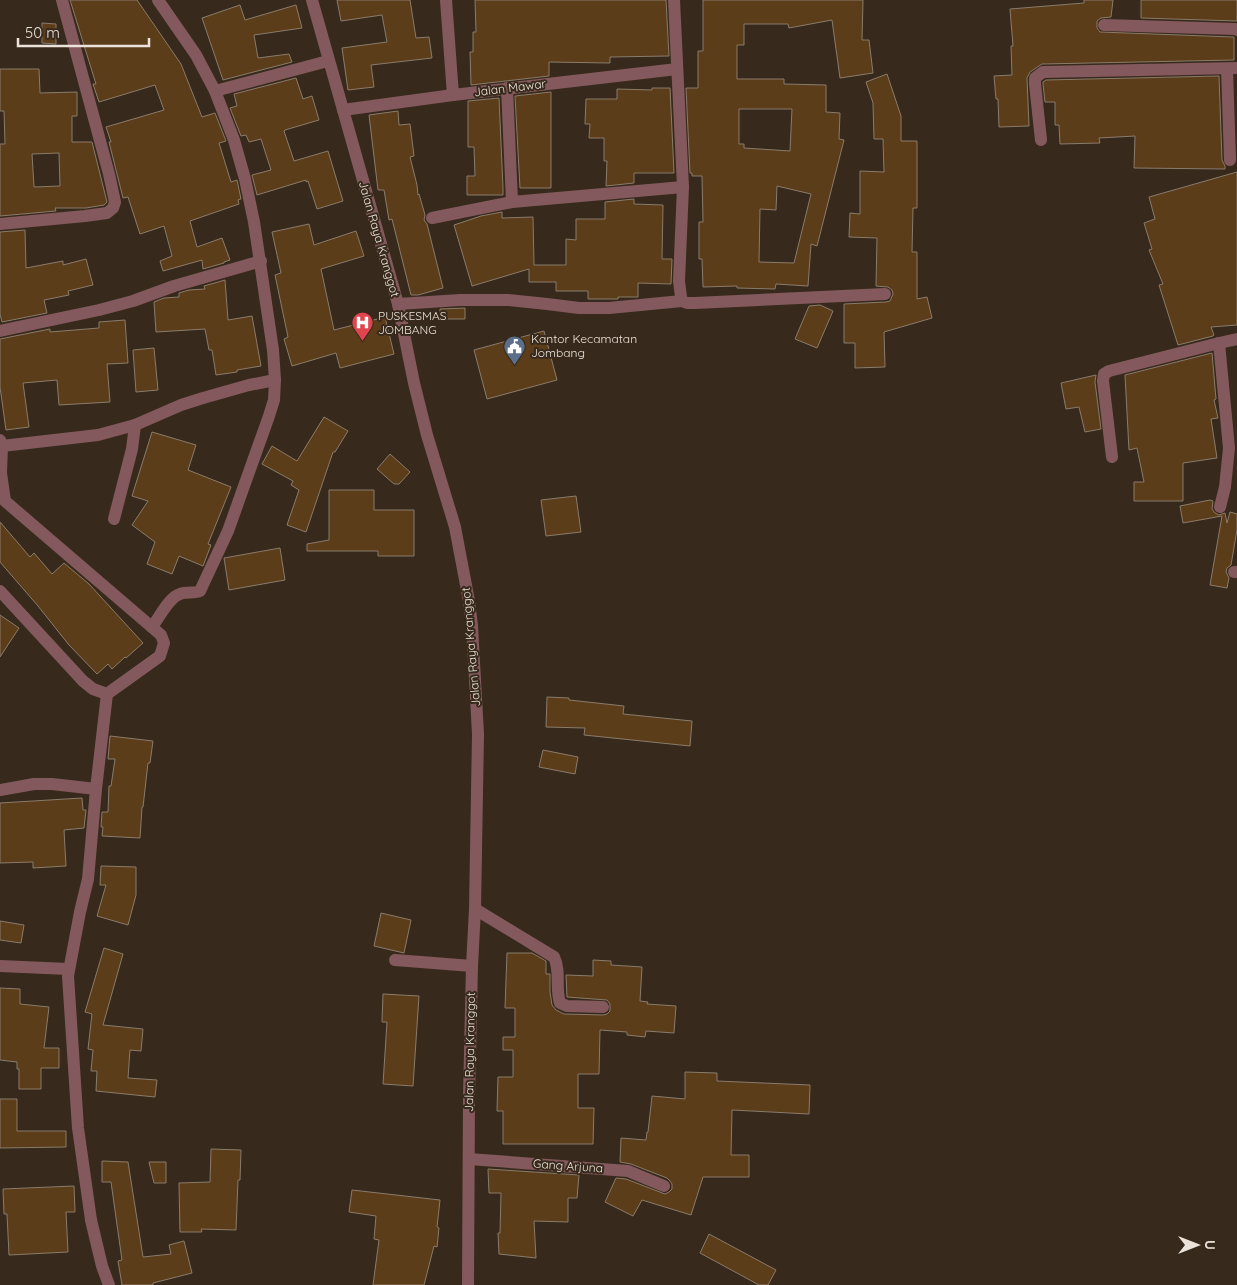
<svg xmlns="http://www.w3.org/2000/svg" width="1237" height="1285" viewBox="0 0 1237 1285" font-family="Quicksand,sans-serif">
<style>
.building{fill:#5c3d1a;stroke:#8a7b6b;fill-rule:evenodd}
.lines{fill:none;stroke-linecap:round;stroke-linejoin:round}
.street{stroke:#84595d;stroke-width:12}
.labels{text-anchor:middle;stroke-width:4;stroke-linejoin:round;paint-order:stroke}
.street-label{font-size:12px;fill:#ebe2d9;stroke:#372a1c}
.poi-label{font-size:12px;fill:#ebe2d9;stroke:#372a1c;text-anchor:start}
</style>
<rect width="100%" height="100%" fill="#372a1c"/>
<g class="building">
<polygon points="70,0 137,0 181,64 202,117 215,113 226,141 219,143 231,182 237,180 241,199 238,200 239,204 190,221 197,247 222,238 230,260 224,262 224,263 203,269 202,260 163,271 160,261 172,256 164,226 140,234 128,197 123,198 109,142 111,142 106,127 164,110 155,85 99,102 93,84 96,84"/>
<polygon points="337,0 410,0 416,38 429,37 432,58 371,65 374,87 348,90 342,48 387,42 382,15 341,21"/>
<polygon points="475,0 666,0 669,56 610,57 610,63 549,62 549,76 471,85 470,52 473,52 473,32 476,32"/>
<path d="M703 0H863L862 40H869L873 73 840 78 832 20 789 28 788 24H744V45H737V79H784V84L826 85V112L840 113 839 139 844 140 817 246 811 244 808 286 776 284 775 289 737 288V286L703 287 702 259H699V222H703L702 176H692V173H690L686 88H698V51H703ZM739 109H792L790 151 744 148V144H739ZM777 186 811 194 794 263 759 262 760 209 776 210Z"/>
<polygon points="1084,0 1113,0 1111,17 1101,18 1097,21 1097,28 1100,32 1233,37 1234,37 1234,60 1042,64 1030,72 1027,78 1029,126 999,127 998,99 996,99 994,76 1012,75 1011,46 1013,46 1010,9 1084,3"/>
<polygon points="1141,0 1237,0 1237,21 1141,18"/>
<polygon points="240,5 245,20 296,5 302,28 254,35 258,58 289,54 292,62 223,80 202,18"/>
<polygon points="42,23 56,24 56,44 42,43"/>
<path d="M0 69H39L40 93 77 92V116H72V142H92L107 202 104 205 86 208H55L56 211 0 216V144H5L4 111H0ZM59 153 60 186 34 187 32 154Z"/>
<polygon points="887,74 901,116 901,141 917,141 917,208 913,208 912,252 917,252 917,299 927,297 932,318 884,332 885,367 855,368 855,343 844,343 844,304 886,302 890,301 893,294 892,290 888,287 876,286 877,238 849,237 850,213 860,214 860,171 884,172 883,139 874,139 873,103 866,82"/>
<polygon points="1219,76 1222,160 1225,166 1225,169 1134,168 1135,136 1099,138 1100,143 1060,144 1059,125 1055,125 1055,102 1045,102 1043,84 1043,82 1046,80"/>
<polygon points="296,78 303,99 312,96 319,120 285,130 284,131 294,161 328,151 343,201 317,209 308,181 306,182 306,180 257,195 252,175 271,170 261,139 249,142 246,135 241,136 230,108 237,106 234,94"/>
<polygon points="652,88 670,88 674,173 634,173 634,183 606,186 607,161 604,161 604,138 589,138 590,124 585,124 586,99 617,99 617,89 652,90"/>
<polygon points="551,92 551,188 520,188 515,96"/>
<polygon points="499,98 503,188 503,195 467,195 467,176 475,176 474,147 468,147 468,101"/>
<polygon points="398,111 399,125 410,124 414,156 410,157 417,185 418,195 419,194 425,215 424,220 427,224 443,288 418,295 411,295 392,219 389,220 384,190 378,190 369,115"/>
<polygon points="1237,172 1237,325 1211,327 1214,335 1213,336 1178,345 1159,285 1163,284 1149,250 1152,249 1144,223 1155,219 1149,197"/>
<polygon points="634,199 634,204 663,205 662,259 672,259 671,284 638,283 638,297 618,297 618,299 588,299 588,291 556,291 556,282 529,282 529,269 472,286 454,225 481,216 502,212 502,218 533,217 534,265 566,265 566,239 576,240 576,219 605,219 605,202"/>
<polygon points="309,224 314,245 356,231 364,256 321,269 334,330 385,317 394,354 340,368 336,353 292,366 284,339 288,337 275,275 281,273 272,232"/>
<polygon points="25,230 26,268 63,261 63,265 86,259 93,285 68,291 69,295 44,300 47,313 2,322 0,314 0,232"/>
<polygon points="225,280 228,320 252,316 261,366 237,370 237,372 216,375 212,350 209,350 205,329 156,332 154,302 164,298 179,297 179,293 189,290 205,289 204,286"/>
<polygon points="820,305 833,311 817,348 795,339 809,306"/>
<polygon points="465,308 465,319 440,319 440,309"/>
<polygon points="125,320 128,363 107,364 110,402 59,405 57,380 23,383 29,427 6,430 0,387 0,339 50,329 50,332 99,328 99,322"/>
<polygon points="544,331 557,380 487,399 474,350"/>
<polygon points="154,348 158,390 136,392 133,350"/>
<polygon points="1212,353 1216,399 1214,400 1218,418 1211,419 1217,458 1183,463 1183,501 1134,501 1134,482 1144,482 1137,448 1129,450 1125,375"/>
<polygon points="1096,375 1095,382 1101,429 1085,432 1079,407 1066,409 1061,383"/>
<polygon points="324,417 348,431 335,452 333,452 306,532 287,525 299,490 291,485 293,481 262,464 272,446 297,461"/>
<polygon points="152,432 196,445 188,470 231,487 208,544 211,545 203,566 179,556 172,574 147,564 155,542 132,525 148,501 132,496"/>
<polygon points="390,454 410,472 399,484 394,484 377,469"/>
<polygon points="329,490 374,490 374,510 414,510 414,556 378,556 378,551 307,551 307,544 329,540"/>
<polygon points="576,496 581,532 546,536 541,500"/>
<polygon points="1210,500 1213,501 1212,509 1215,513 1219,515 1225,513 1227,523 1230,512 1237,514 1237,530 1231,565 1227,568 1226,572 1229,578 1227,588 1210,585 1222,516 1183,523 1180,506"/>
<polygon points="0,522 30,557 34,553 52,574 64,563 89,584 143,643 126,658 125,657 112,669 108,664 97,674 69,645 38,606 0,562"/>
<polygon points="280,548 285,580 229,590 224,558"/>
<polygon points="0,615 19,628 0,657"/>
<polygon points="547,697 569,698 569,700 624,706 623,714 692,721 690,746 584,735 585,728 546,727"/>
<polygon points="110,736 153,741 150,763 148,763 143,807 142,807 140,838 102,836 103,827 101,827 102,812 108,812 109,786 111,786 115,759 108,759"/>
<polygon points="543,750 578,757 575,774 539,767"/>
<polygon points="82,798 83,810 86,810 84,828 64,830 66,866 33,868 33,862 0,863 0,803"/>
<polygon points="101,866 136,867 136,895 128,925 97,916 106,885 100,885"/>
<polygon points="381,913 411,920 404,953 374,946"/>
<polygon points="0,921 24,925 21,943 0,940"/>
<polygon points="104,948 123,954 103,1025 143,1029 141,1051 130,1050 128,1078 157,1080 155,1097 96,1091 97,1071 91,1071 93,1050 88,1049 92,1014 85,1012"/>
<polygon points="507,953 532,953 546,961 546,974 550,974 550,992 552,1005 556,1010 564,1014 603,1015 607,1014 610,1011 610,1004 607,1000 567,997 566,975 593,976 593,960 611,961 611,965 642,967 640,1001 648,1002 647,1004 676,1006 674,1033 646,1031 645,1037 627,1035 627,1032 600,1030 599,1074 578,1074 578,1108 594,1108 593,1144 503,1144 503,1111 497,1111 498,1077 513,1077 513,1050 503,1050 503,1037 515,1037 515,1008 505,1008"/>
<polygon points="0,988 20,989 20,1004 49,1007 44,1048 59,1048 59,1068 41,1068 41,1089 19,1089 19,1069 17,1069 17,1062 0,1060"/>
<polygon points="383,994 419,996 413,1086 383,1084 387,1022 382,1022"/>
<polygon points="685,1072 717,1073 717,1081 810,1085 809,1114 732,1110 731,1155 749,1155 749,1177 703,1177 691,1215 642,1200 633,1216 605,1202 616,1178 626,1179 665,1194 669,1192 672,1189 672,1184 670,1181 667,1178 631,1164 620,1162 621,1138 646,1140 647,1132 648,1132 652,1096 685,1099"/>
<polygon points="0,1099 17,1099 17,1131 66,1131 66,1147 0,1148"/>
<polygon points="211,1149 241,1150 240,1180 238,1180 236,1230 201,1229 202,1232 180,1232 179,1183 210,1182"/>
<polygon points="102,1161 128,1162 143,1257 171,1254 169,1245 184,1241 192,1273 153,1283 153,1285 122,1285 118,1261 122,1260 111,1182 102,1182"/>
<polygon points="149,1162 166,1162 166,1183 154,1183"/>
<polygon points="488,1169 579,1175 577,1198 568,1198 568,1222 534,1221 536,1258 499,1254 498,1233 500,1233 501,1193 489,1193"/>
<polygon points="74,1186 75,1212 66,1212 68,1252 9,1255 7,1214 4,1214 3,1189"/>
<polygon points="352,1190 440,1200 437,1227 439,1228 437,1247 434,1246 424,1285 373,1285 379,1240 374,1239 376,1216 349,1212"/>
<polygon points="709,1234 776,1270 768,1285 759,1285 700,1253"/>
</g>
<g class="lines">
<g class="street">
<polyline points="312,0 398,304 414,383 427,435 455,527 469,601 472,626 478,734 475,909 472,966 469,1097 468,1285"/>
<polyline points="446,0 453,95"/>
<polyline points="674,0 683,187 679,281 681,297 682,301 687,303 695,303 885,294"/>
<polyline points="1104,25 1235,29 1237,30"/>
<polyline points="1227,69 1230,160"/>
<polyline points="507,88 512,202"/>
<polyline points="215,91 328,61"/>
<polyline points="343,110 453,95 677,69"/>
<polyline points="1041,140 1035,84 1035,78 1043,72 1237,68"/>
<polyline points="432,218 512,202 683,187"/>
<polyline points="0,224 85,216 107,213 113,208 115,202 109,174 62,0"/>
<polyline points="398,304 460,300 508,300 547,304 579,308 609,308 682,301"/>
<polyline points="0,331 99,310 133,301 174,286 261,261"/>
<polyline points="1219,343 1229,448 1225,487 1220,507"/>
<polyline points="0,440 2,446 98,435 135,425 181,405 203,398 249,385 275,380"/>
<polyline points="2,446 1,473 5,501 161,635 164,643 160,656 107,694 96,789 88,879 80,912 68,976 78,1128 91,1220 102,1266 109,1285"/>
<polyline points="1112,457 1103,381 1104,374 1109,371 1219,343 1237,339"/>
<polyline points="114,519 132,449 135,425"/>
<polyline points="1234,572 1237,572"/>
<polyline points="0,591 83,681 93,689 107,694"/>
<path d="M152 627C159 618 169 597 180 594 187 591 194 594 200 591L228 531 269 416 274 400 275 380 273 350 254 222 245 179 234 140 215 91 196 55 158 0"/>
<polyline points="0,790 34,784 52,784 96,789"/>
<path d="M475 909 554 957C561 971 555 988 560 1003L567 1006 603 1007"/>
<polyline points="395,960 472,966"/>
<polyline points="0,966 68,969"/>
<polyline points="469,1159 628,1171 664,1186"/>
</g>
</g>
<defs>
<symbol id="hospital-pin" viewBox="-11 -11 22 30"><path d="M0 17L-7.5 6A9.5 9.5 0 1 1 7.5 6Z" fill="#e0444e" stroke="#372a1c"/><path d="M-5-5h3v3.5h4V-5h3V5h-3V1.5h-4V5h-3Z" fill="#fff"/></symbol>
<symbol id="civic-pin" viewBox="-11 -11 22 30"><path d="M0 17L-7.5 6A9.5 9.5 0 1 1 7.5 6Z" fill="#5c6f8a" stroke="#372a1c"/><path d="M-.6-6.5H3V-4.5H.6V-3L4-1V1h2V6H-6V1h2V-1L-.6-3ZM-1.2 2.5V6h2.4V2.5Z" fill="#fff"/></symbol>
</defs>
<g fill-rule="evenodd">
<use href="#hospital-pin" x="350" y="310" width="25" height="34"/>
<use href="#civic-pin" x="502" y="334" width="25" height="34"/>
</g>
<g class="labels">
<g class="street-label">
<text transform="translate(510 88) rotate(-7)" y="4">Jalan Mawar</text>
<text transform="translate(379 239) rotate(74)" y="4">Jalan Raya Kranggot</text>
<text transform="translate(471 647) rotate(-95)" y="4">Jalan Raya Kranggot</text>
<text transform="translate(470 1052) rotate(-89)" y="4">Jalan Raya Kranggot</text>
<text transform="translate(568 1166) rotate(4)" y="4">Gang Arjuna</text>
</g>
<g class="poi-label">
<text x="378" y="320">PUSKESMAS<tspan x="378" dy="14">JOMBANG</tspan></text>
<text x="531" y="343">Kantor Kecamatan<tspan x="531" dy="14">Jombang</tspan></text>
</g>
</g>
<g transform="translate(1197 1245) rotate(90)" stroke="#372a1c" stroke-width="4" paint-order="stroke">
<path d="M0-4L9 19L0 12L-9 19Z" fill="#ebe2d9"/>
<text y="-8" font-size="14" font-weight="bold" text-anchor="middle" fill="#ebe2d9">U</text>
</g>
<path d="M18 38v8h131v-8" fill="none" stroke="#ebe2d9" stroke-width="2.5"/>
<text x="25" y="38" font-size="15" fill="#ebe2d9" stroke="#372a1c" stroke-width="4" paint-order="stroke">50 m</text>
</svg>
